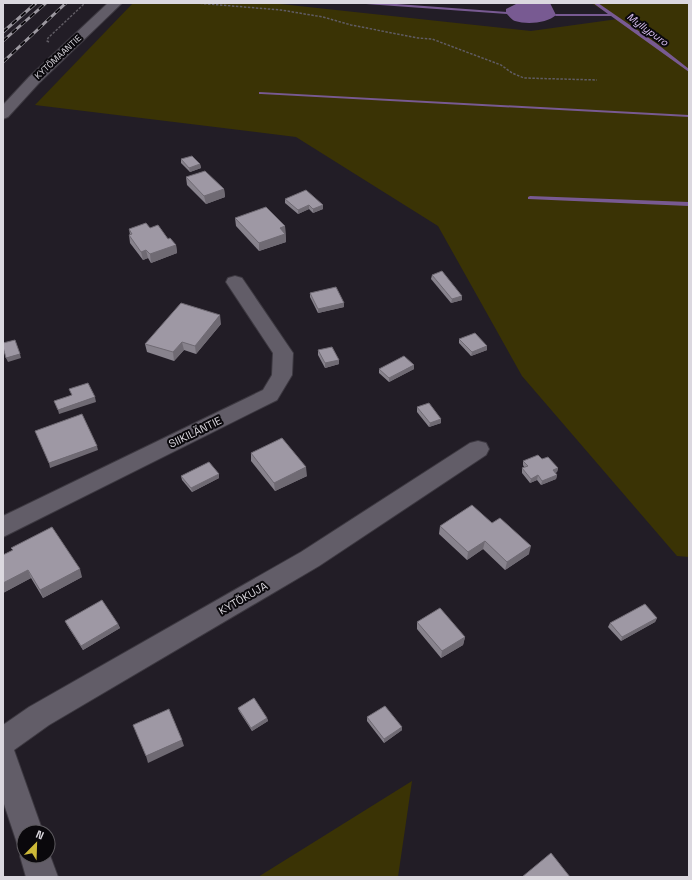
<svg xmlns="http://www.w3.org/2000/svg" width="692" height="880" viewBox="0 0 692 880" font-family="'Space Grotesk',sans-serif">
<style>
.green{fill:#3a3305}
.water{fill:#785a92}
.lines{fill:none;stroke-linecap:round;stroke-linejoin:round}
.stream{fill:#785a92;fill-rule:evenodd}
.minor-casing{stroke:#3d3941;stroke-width:2}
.path{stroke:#605c64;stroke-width:1.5;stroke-dasharray:2.5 1.5;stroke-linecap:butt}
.minor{fill:#625d68;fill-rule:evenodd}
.rail-casing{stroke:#9d99a1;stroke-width:3}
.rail{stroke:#0a080c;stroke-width:2;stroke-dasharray:6;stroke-linecap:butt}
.wall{fill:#88838d}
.shaded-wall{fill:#6f6a73}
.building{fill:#9e98a4;stroke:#6f6a73}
.labels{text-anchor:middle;stroke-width:4;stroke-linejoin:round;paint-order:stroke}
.far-street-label{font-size:9px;fill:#dbd8df;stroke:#0a080c}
.far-water-label{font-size:10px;font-style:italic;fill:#dec4f6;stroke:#0a080c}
.street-label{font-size:11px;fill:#dbd8df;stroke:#0a080c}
</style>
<rect width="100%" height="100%" fill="#221d26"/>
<g class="green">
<polygon points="133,3 271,3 531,31 618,19 591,3 689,3 689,557 677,556 522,376 438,226 296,137 35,105"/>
<polygon points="412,781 398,877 258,877"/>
</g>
<path class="water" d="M518 3H550L556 15C548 23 527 25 515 21 512 20 508 15 506 13V9Z"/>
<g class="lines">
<g class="stream">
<polygon points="364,3 383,3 507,12 509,13 507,14 366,4"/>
<polygon points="593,3 598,3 656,43 689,69 689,72 611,16 556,16 554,15 556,14 608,14"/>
<polygon points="259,92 689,115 689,117 261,94 259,94"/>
<polygon points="530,196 689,202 689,206 528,199 528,197"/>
</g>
<defs>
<g id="minor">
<polygon points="108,3 122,3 39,83 8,117 3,119 3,105 29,77"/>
<polygon points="235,276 242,278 293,353 292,375 277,400 3,537 3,516 263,390 272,375 273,353 226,282 228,278"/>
<polygon points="478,441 486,443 489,449 486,455 319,566 49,725 14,750 43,832 24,832 24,845 17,843 3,801 3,725 29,707 301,552 470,443"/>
<polygon points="24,846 24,856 48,856 48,850 58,877 26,877 20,856"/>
</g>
</defs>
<use href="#minor" class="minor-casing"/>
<g class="path">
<polyline points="196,3 281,10 323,17 351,25 418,38 432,39 501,65 512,73 524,78 597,80"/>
<polyline points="49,42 47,41 48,38 85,3"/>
</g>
<use href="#minor" class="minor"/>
<defs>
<g id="rail">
<polyline points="3,32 36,3"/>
<polyline points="3,41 46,3"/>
<polyline points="3,62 66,3"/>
</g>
</defs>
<use href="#rail" class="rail-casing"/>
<use href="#rail" class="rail"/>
</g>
<g class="wall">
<polygon points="181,159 200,164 201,168 190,172 181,163"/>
<polygon points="186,177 224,189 225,197 206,204 187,185"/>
<polygon points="285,199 323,205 323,209 313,213 309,209 298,214 285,203"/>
<polygon points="235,218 285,226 286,242 259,251 236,226"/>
<polygon points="150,228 168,239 176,245 177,253 151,263 148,258 143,260 130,243 129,235 130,235 129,229"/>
<polygon points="432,275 462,300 451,303 431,279"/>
<polygon points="310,293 344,307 318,313 310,297"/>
<polygon points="221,324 196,354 184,350 174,361 147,352 145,344"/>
<polygon points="459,339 487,350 471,356 459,343"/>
<polygon points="318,350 339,360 339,364 325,368 318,355"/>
<polygon points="379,369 414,369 389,382 379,373"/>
<polygon points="417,407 441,419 441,423 429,427 417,412"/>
<polygon points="251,453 307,476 275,491 251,461"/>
<polygon points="542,459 558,468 557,472 555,473 557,475 556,479 541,485 537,480 530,483 522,473 522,468 524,467 523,465 523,461"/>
<polygon points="219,474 219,478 192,492 182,480 181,476"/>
<polygon points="492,523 529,554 505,570 483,549 467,560 439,534 440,526"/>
<polygon points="11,548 82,577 43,598 31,578 3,593 3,555 13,550"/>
<polygon points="657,618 655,622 621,641 608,627 610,623"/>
<polygon points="65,621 118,624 120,628 83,650 67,625"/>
<polygon points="417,622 465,637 463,645 441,658 417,629"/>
<polygon points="238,708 267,718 268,721 252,731 239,711"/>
<polygon points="367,717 402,730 384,743 367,721"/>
</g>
<g class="shaded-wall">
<polygon points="200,164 201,168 190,172 189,168"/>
<polygon points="224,189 225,197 206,204 204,196"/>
<polygon points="309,205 309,209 298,214 298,210"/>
<polygon points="323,205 323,209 313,213 313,209"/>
<polygon points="285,226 286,242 259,251 259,243 280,228"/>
<polygon points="176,245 177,253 151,263 150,254"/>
<polygon points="146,250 148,258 143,260 141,252"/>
<polygon points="462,296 462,300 451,303 452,299"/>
<polygon points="344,303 344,307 318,313 318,309"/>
<polygon points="220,315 221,324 196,354 195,346"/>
<polygon points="182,342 184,350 174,361 173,352"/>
<polygon points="487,346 487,350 471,356 472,352"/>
<polygon points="20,354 21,358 8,362 6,358"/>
<polygon points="339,360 339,364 325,368 325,363"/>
<polygon points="414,365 414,369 389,382 389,378"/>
<polygon points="95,397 96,402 59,414 58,410"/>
<polygon points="441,419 441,423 429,427 430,423"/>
<polygon points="97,446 98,450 50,468 49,463"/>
<polygon points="306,467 307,476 275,491 274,483"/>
<polygon points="558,468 557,472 552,474 553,470"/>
<polygon points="219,474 219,478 192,492 191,488"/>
<polygon points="538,475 537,480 530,483 531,479"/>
<polygon points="557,475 556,479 541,485 542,481"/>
<polygon points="485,541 483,549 467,560 468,552"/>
<polygon points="531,546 529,554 505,570 507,562"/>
<polygon points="80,569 82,577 43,598 40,590"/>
<polygon points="28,570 31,578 3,593 3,583"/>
<polygon points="657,618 655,622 621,641 622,637"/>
<polygon points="118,624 120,628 83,650 81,646"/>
<polygon points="465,637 463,645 441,658 442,651"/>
<polygon points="267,718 268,721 252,731 251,728"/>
<polygon points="402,727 402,730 384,743 384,739"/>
<polygon points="182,740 184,746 148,763 146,756"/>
</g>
<g class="building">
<polygon points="192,156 200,164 189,168 181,159"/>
<polygon points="205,171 224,189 204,196 186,177"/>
<polygon points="306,190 323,205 313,209 309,205 298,210 285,199"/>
<polygon points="266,207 285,226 280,228 285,234 259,243 235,218"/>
<polygon points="146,223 150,228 158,225 168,239 170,238 176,245 150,254 146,250 141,252 129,235 132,234 129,229"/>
<polygon points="442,271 462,296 452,299 432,275"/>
<polygon points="336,287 344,303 318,309 310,293"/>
<polygon points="181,303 220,315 195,346 182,342 173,352 145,344"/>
<polygon points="475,333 487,346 472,352 459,339"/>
<polygon points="15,340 20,354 6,358 3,347 3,343"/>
<polygon points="332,347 339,360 325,363 318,350"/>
<polygon points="404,356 414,365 389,378 379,369"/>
<polygon points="88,383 95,397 58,410 54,401 72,395 69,389"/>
<polygon points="429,403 441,419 430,423 417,407"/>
<polygon points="82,414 97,446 49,463 35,431"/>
<polygon points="282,438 306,467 274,483 251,453"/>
<polygon points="538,455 542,459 548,457 558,468 553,470 557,475 542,481 538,475 531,479 522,468 528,466 523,461"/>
<polygon points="209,462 219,474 191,488 181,476"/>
<polygon points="472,505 492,523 500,518 531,546 507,562 485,541 468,552 440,526"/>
<polygon points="52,527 80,569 40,590 28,570 3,583 3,555 13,550 11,548"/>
<polygon points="102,600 118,624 81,646 65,621"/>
<polygon points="645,604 657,618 622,637 610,623"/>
<polygon points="440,608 465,637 442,651 417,622"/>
<polygon points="254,698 267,718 251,728 238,708"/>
<polygon points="385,706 402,727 384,739 367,717"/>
<polygon points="169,709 182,740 146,756 133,725"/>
<polygon points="551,853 570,877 522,877"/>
</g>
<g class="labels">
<g class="far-street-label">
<text transform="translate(58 57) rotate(-43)" y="3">KYTÖMAANTIE</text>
</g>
<g class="far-water-label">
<text transform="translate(648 29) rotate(36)" y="4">Myllypuro</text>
</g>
<g class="street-label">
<text transform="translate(195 432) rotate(-26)" y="4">SIIKILÄNTIE</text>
<text transform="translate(243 598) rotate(-30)" y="4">KYTÖKUJA</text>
</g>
</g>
<rect width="692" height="880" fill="none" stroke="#dbd8df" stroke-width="8"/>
<g transform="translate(36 844) rotate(23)"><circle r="19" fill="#0a080c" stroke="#5e5b60"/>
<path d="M0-3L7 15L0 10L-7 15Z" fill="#cdb938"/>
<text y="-6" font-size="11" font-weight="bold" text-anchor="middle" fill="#dbd8df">N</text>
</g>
</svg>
